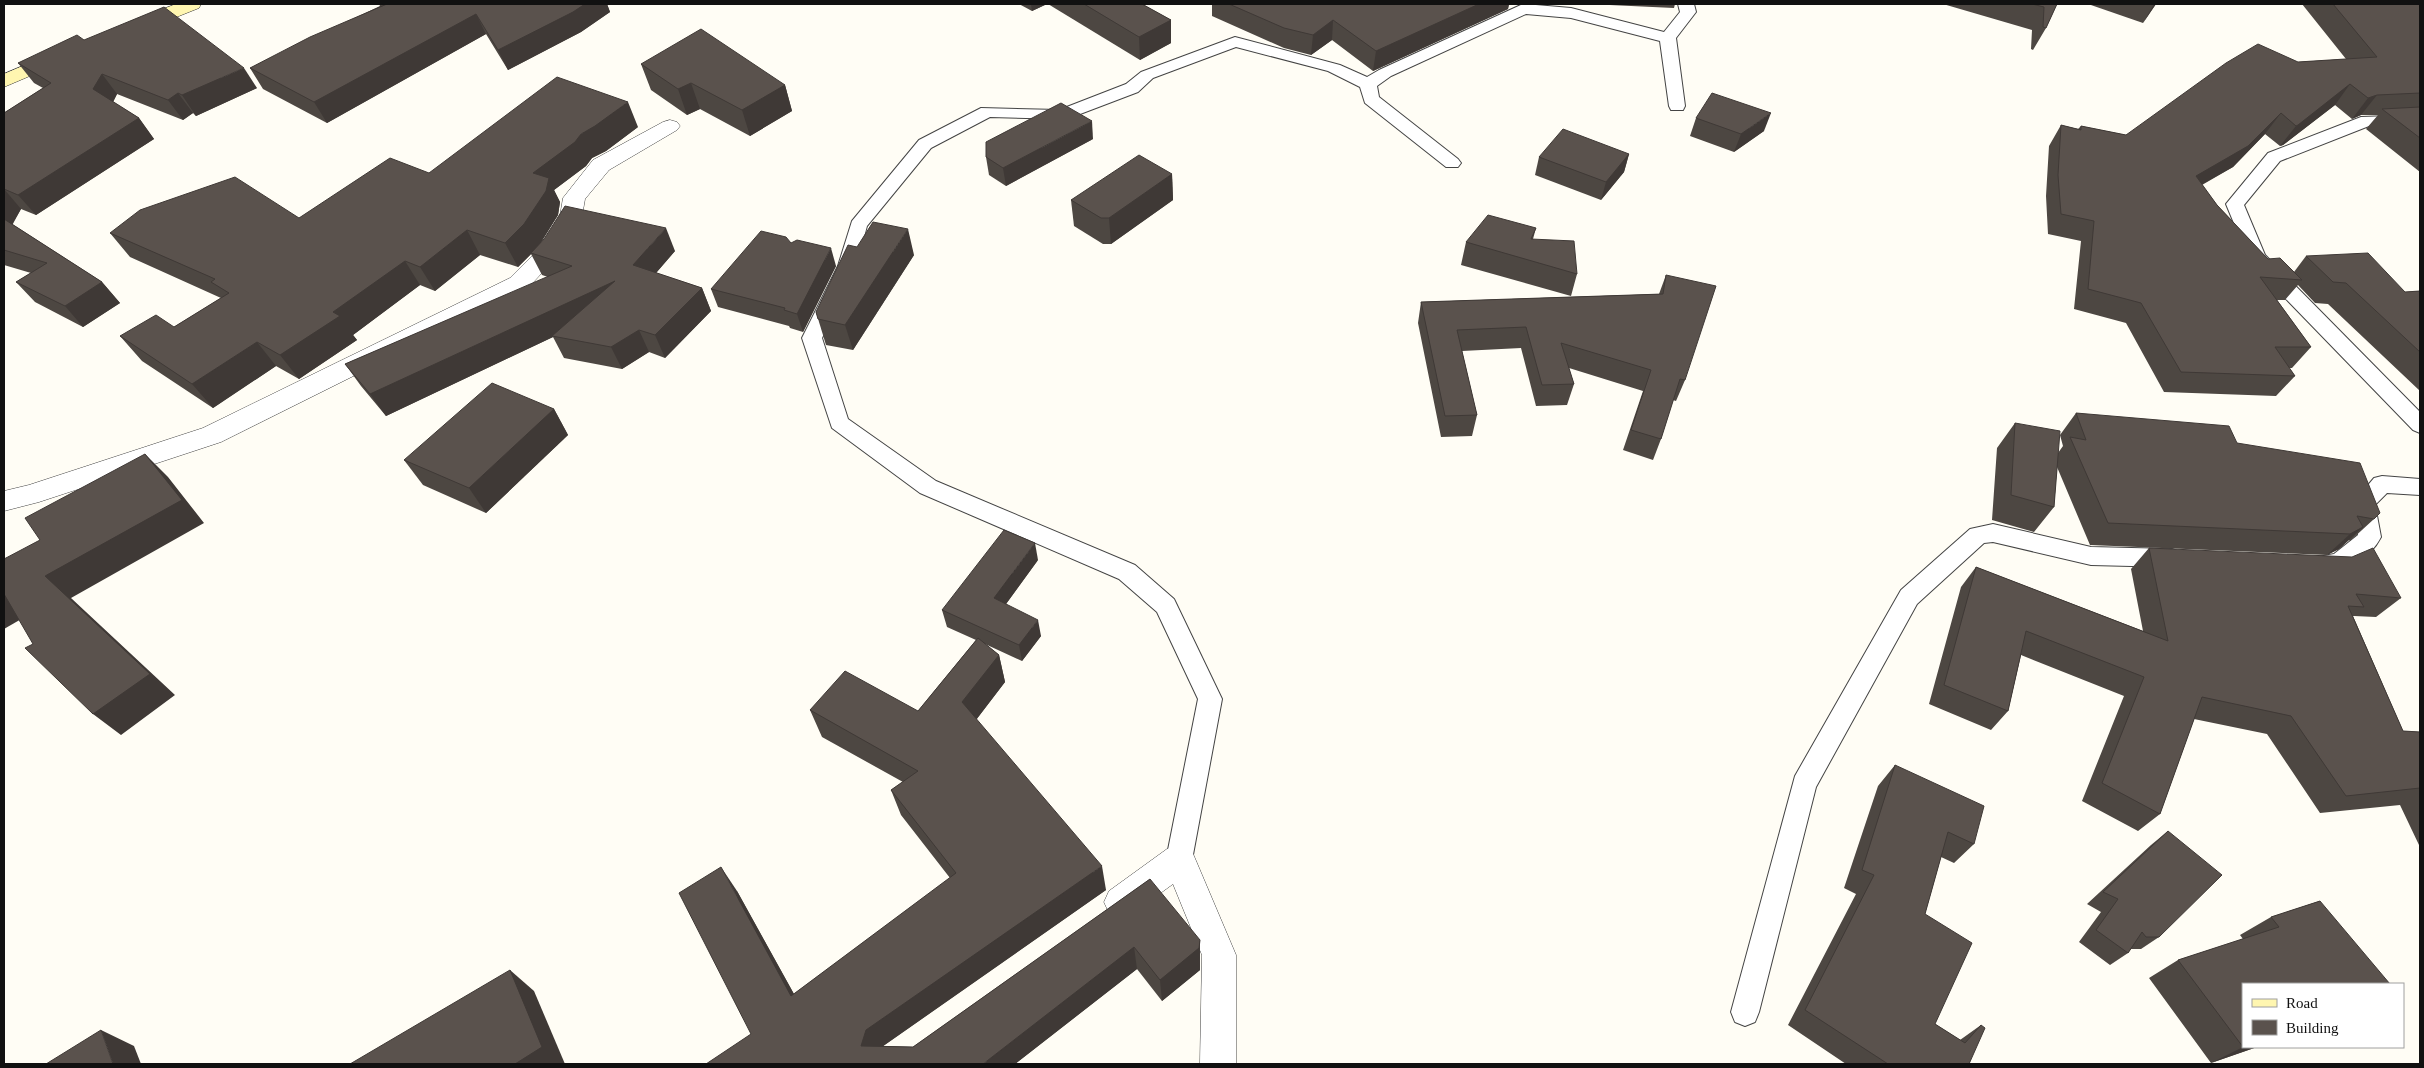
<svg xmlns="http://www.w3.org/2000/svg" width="2424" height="1068" viewBox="0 0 2424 1068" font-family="'Times New Roman',serif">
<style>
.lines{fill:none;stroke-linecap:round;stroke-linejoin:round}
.lane-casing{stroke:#444;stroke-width:2}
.street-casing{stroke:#444;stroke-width:1}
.secondary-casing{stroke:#333;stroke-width:1}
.lane{fill:#fff;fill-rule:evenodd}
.street{fill:#fff;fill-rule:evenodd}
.secondary{fill:#fff6b0;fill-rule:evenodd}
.wall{fill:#4d4742}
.shaded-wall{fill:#3f3936}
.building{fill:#5a524d;stroke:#3f3936}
</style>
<rect width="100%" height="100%" fill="#fffdf5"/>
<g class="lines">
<defs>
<g id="lane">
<polygon points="1523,4 1571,8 1664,32 1680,12 1678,4 1694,4 1696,12 1676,38 1685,106 1683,110 1671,110 1669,106 1660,41 1571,18 1526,14 1391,76 1377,86 1379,97 1458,159 1461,163 1458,167 1446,167 1365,103 1360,87 1328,71 1236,47 1153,78 1138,92 1067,119 990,117 931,148 867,226 856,266 822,338 848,419 936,481 1135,565 1174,599 1222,699 1192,860 1188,869 1179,873 1170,869 1166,860 1198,699 1157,612 1119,579 920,493 832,428 802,338 838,266 852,221 919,140 981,108 1059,110 1126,84 1141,72 1235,37 1340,65 1367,77 1379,70"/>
<polygon points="2420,115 2420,125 2369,126 2280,161 2244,205 2265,255 2420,412 2420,433 2413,430 2250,262 2226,204 2268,153 2361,117"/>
<path d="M2382 476 2420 479V495L2387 493 2375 505 2381 537C2370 559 2338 580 2313 572L2310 565 2313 558 2334 554 2358 535 2353 503 2374 478Z"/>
<polygon points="1993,524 2091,547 2172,549 2180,552 2183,558 2180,564 2172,567 2091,565 1993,542 1984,543 1917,604 1816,787 1759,1012 1755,1022 1745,1026 1735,1022 1731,1012 1795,776 1901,590 1970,529"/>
</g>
<g id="street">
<polygon points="670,120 677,122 680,126 677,130 609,170 585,199 582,216 554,260 526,290 221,442 39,502 4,511 4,491 29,485 203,428 510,278 538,250 560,216 563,198 593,160 663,122"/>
<polygon points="1179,845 1191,849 1236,955 1236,1064 1200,1064 1202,955 1173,884 1133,913 1121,918 1109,913 1104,902 1109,891 1167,849"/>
</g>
<g id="secondary">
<polygon points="176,4 201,4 199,8 144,30 130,30 127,26 130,22"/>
<polygon points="58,51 65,53 68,57 65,61 4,87 4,74"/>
</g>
</defs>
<use href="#lane" class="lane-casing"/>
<use href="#street" class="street-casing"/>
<use href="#secondary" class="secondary-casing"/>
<use href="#lane" class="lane"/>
<use href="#street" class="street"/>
<use href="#secondary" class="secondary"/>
</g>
<g class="wall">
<polygon points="379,4 607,4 610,12 581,32 508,70 486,34 327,123 263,89 250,68 380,6"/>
<polygon points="1019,4 1047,4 1032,11"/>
<polygon points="1048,4 1142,4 1171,20 1171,43 1140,60"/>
<polygon points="1212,4 1509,4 1508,9 1373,71 1332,40 1311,55 1284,48 1212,16"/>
<polygon points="1588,4 1675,4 1674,8"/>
<polygon points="1943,4 2057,4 2046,28 2033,50 2031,49 2032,30"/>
<polygon points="2088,4 2156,4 2143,23"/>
<polygon points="2302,4 2420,4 2420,172 2366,129 2378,115 2361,115 2352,119 2335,105 2283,145 2280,146 2265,134 2233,167 2202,185 2217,205 2268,259 2294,272 2306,256 2405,292 2420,291 2420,391 2328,304 2315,303 2298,285 2285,300 2277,300 2311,347 2292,368 2289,368 2295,376 2276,396 2164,392 2126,323 2074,309 2081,241 2048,234 2046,196 2049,146 2061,125 2078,129 2081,126 2126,135 2298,62 2346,59"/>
<polygon points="84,40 257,88 196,116 193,113 183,120 117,94 113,102 139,118 154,139 36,215 21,209 12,224 102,282 120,303 83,327 35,302 16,282 31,273 4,265 4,113 43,88 34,83 18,63"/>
<polygon points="641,64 785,85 792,111 750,136 700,109 687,115 651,90"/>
<polygon points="1696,118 1764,131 1734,152 1690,136"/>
<polygon points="638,127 606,151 592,158 586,166 554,190 560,202 558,215 541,242 675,251 656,273 702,288 711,311 665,358 649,352 622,369 564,358 553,337 386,416 361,386 345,364 548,277 542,275 531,254 518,267 480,255 435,291 420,285 353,335 357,340 299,379 276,366 213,408 142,361 120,336 174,327 221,298 130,257 110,233 299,218 429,173"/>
<polygon points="1093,139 1006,186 989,175 986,157"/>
<polygon points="1629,154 1624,172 1601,200 1535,175 1539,157"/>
<polygon points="1172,174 1173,200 1111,244 1103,244 1074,226 1071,200"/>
<polygon points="1536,228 1533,239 1577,274 1571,296 1461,265 1466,242"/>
<polygon points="791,243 836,266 803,332 790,328 789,326 718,307 711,289"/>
<polygon points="857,247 914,255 853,350 826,345 816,312"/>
<polygon points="1666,275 1685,380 1676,401 1673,400 1661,439 1653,460 1623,450 1643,391 1569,368 1574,384 1567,405 1536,406 1521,348 1462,351 1477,415 1472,436 1441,437 1418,323 1421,302 1659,294"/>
<polygon points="554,409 568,435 486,513 423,485 404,460"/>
<polygon points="2076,413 2237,443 2374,519 2350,541 2349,540 2339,549 2327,555 2090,545 2057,467 2054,507 2034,532 1992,520 1997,448 2015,423 2058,453 2063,446 2060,435"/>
<polygon points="2149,548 2401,598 2376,617 2354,616 2353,616 2403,731 2420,732 2420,845 2419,845 2400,805 2320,813 2267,734 2194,719 2160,814 2138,831 2082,801 2124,696 2021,655 2008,711 1991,730 1929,704 1961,587 1976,567 2143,631 2131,569"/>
<polygon points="1038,560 1006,604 1041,636 1022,661 985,644 999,655 1005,682 976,720 1106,890 883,1046 913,1047 1150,879 1200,970 1162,1001 1137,969 1015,1064 751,1034 737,891 794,994 950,878 901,815 891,790 903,782 822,737 810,710 918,711 976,640 947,627 942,610"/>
<polygon points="1895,765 1974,844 1954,863 1941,857 1925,914 1935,1024 1960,1040 1981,1025 1969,1064 1846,1064 1788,1025 1856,894 1844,888 1878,786"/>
<polygon points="2168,831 2159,937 2141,949 2131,949 2128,953 2110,965 2079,942 2101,912 2087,904 2151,845"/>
<polygon points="2320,901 2243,1047 2257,1047 2211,1063 2149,978 2178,960 2243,939 2240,935 2271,917"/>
</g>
<g class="shaded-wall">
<polygon points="585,4 607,4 610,12 581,32 508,70 498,50"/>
<polygon points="1031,4 1047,4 1032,11"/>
<polygon points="1479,4 1509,4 1508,9 1373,71 1376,51"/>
<polygon points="2154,4 2156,4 2143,23"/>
<polygon points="476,14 486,34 327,123 314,102"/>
<polygon points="1171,20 1171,43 1140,60 1139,37"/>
<polygon points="1333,20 1332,40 1311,55 1313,35"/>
<polygon points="244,68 257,88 196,116 182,95"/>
<polygon points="102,74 117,94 109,110 93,89"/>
<polygon points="691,83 700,109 687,115 678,89"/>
<polygon points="2350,84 2335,105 2283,145 2280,146 2296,126"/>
<polygon points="785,85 792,111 750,136 742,110"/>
<polygon points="178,93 193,113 183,120 168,100"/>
<polygon points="2377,95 2361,115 2352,119 2368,98"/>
<polygon points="628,102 638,127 606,151 592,158 586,166 554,190 560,202 558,215 537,249 531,253 531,254 518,267 505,243 533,173 581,134"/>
<polygon points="1771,113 1764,131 1734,152 1741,134"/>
<polygon points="2281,113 2265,134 2233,167 2181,196 2196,176"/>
<polygon points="139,118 154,139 36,215 18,195"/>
<polygon points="1092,121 1093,139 1006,186 1003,168"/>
<polygon points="1629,154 1624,172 1601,200 1606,182"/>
<polygon points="1172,174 1173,200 1111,244 1109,218"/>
<polygon points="4,189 21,209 9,231 4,225"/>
<polygon points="666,228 675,251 643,288 633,265"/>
<polygon points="908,229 914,255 853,350 845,325"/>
<polygon points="467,230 480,255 435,291 420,267"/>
<polygon points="831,248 836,266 803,332 797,314"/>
<polygon points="405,261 420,285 353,335 357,340 299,379 280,355 333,312"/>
<polygon points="615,281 552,336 553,337 386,416 370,394"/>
<polygon points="102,282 120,303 83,327 65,306"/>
<polygon points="702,288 711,311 665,358 655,335"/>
<polygon points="639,330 649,352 622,369 611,347"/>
<polygon points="257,342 276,366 213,408 192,384"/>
<polygon points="554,409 568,435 486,513 469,488"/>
<polygon points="145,454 168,477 204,523 71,598 175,695 121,735 93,714 45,576"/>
<polygon points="2363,527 2339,549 2327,555 2350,534"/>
<polygon points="1035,543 1038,560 998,615 994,598"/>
<polygon points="4,593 30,614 4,629"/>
<polygon points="1038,620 1041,636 1022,661 1019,645"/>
<polygon points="999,655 1005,682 969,729 962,702"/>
<polygon points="1102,866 1106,890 879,1049 861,1046 866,1030"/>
<polygon points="721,867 737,891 806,1016 791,996"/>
<polygon points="1200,940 1200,970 1162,1001 1160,980"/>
<polygon points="1134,947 1137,969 1015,1064 983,1064"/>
<polygon points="510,970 534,991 565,1064 515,1064"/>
<polygon points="101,1030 134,1046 141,1064 113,1064"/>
<polygon points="2243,1047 2257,1047 2211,1063"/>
</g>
<g class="building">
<polygon points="387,4 585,4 573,12 498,50 476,14 314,102 250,68 310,37"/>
<polygon points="1084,4 1142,4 1171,20 1139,37"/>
<polygon points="1229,4 1479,4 1376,51 1333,20 1313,35 1284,28"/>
<polygon points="2032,4 2057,4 2046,28 2043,27 2044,7"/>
<polygon points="2333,4 2420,4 2420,93 2377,95 2368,98 2350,84 2298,125 2296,126 2281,113 2248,146 2196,176 2217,205 2268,259 2280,258 2302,280 2260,277 2311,347 2275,347 2295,376 2181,372 2141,303 2088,289 2094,221 2061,214 2058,175 2061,125 2081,130 2081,126 2126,135 2226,63 2258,44 2298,62 2377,57"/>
<polygon points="164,7 244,68 182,95 178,93 168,100 102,74 93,89 139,118 18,195 4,189 4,113 51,83 18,63 77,35 84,40"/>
<polygon points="701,29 785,85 742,110 691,83 678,89 641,64"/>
<polygon points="557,77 628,102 595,126 581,134 575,142 533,173 549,178 546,191 524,224 505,243 467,230 420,267 405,261 333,312 340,316 280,355 257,342 192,384 120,336 156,315 174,327 229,293 211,282 215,279 110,233 140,210 235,177 299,218 390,158 429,173"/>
<polygon points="1712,93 1771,113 1741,134 1696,118"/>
<polygon points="1061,103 1092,121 1003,168 986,157 986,142"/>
<polygon points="2420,107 2420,138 2382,109"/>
<polygon points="1563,129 1629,154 1606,182 1539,157"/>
<polygon points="1139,155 1172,174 1109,218 1101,218 1071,200"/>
<polygon points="565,206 666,228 633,265 702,288 655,335 639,330 611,347 552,336 615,281 370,394 345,364 572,266 531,253 544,239"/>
<polygon points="1488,215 1536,228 1531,239 1574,241 1577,274 1466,242"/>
<polygon points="4,219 102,282 65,306 16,282 47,263 4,250"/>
<polygon points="873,222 908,229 845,325 818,319 816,312 848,245 857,247"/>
<polygon points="761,231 786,237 791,243 797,240 831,248 797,314 784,310 785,308 711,289"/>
<polygon points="2368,253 2405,292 2420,291 2420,352 2346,283 2333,282 2306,256"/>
<polygon points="1666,275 1716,286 1685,380 1680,379 1661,439 1631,430 1651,370 1561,343 1574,384 1542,385 1526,327 1457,330 1477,415 1445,416 1421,302 1663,294"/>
<polygon points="492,383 554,409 469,488 404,460"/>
<polygon points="2076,413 2229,426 2237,443 2360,463 2380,513 2374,519 2357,516 2363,527 2350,534 2108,523 2070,437 2086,440"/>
<polygon points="2015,423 2060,431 2054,507 2011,495"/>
<polygon points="145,454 182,500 45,576 150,674 93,714 25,648 33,644 4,594 4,559 40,540 25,518"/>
<polygon points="1004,530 1035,543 994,598 1038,620 1019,645 942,610"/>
<polygon points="2149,548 2352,557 2373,548 2401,598 2356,594 2364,607 2348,606 2403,731 2420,732 2420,788 2346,796 2291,716 2202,697 2160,814 2102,783 2144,677 2026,631 2008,711 1944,685 1976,567 2168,641"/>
<polygon points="978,638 999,655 962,702 1102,866 866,1030 861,1046 913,1047 1150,879 1200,940 1199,948 1160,980 1134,947 983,1064 706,1064 751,1034 679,893 721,867 791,996 956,873 891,790 918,771 810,710 845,671 918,711"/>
<polygon points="1895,765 1984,806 1974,844 1948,832 1925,914 1972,943 1935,1024 1965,1043 1981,1025 1985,1028 1969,1064 1888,1064 1805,1010 1874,875 1862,870"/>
<polygon points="2168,831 2222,875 2159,937 2146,937 2142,932 2128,953 2096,930 2118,899 2103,892"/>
<polygon points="2320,901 2390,984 2243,984 2243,1047 2178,960 2279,927 2271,917"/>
<polygon points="510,970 542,1047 515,1064 350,1064"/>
<polygon points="101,1030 113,1064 46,1064"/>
</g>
<rect width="2424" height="1068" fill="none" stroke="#111111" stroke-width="10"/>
<rect x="2242" y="983" width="162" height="65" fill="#ffffff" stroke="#a0a0a0"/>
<rect x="2252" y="999" width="25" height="8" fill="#fff6b0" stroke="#a0a0a0"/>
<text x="2286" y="1008" font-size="15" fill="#111111">Road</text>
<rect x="2252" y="1020" width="25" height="15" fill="#5a524d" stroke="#a0a0a0"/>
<text x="2286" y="1033" font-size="15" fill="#111111">Building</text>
</svg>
